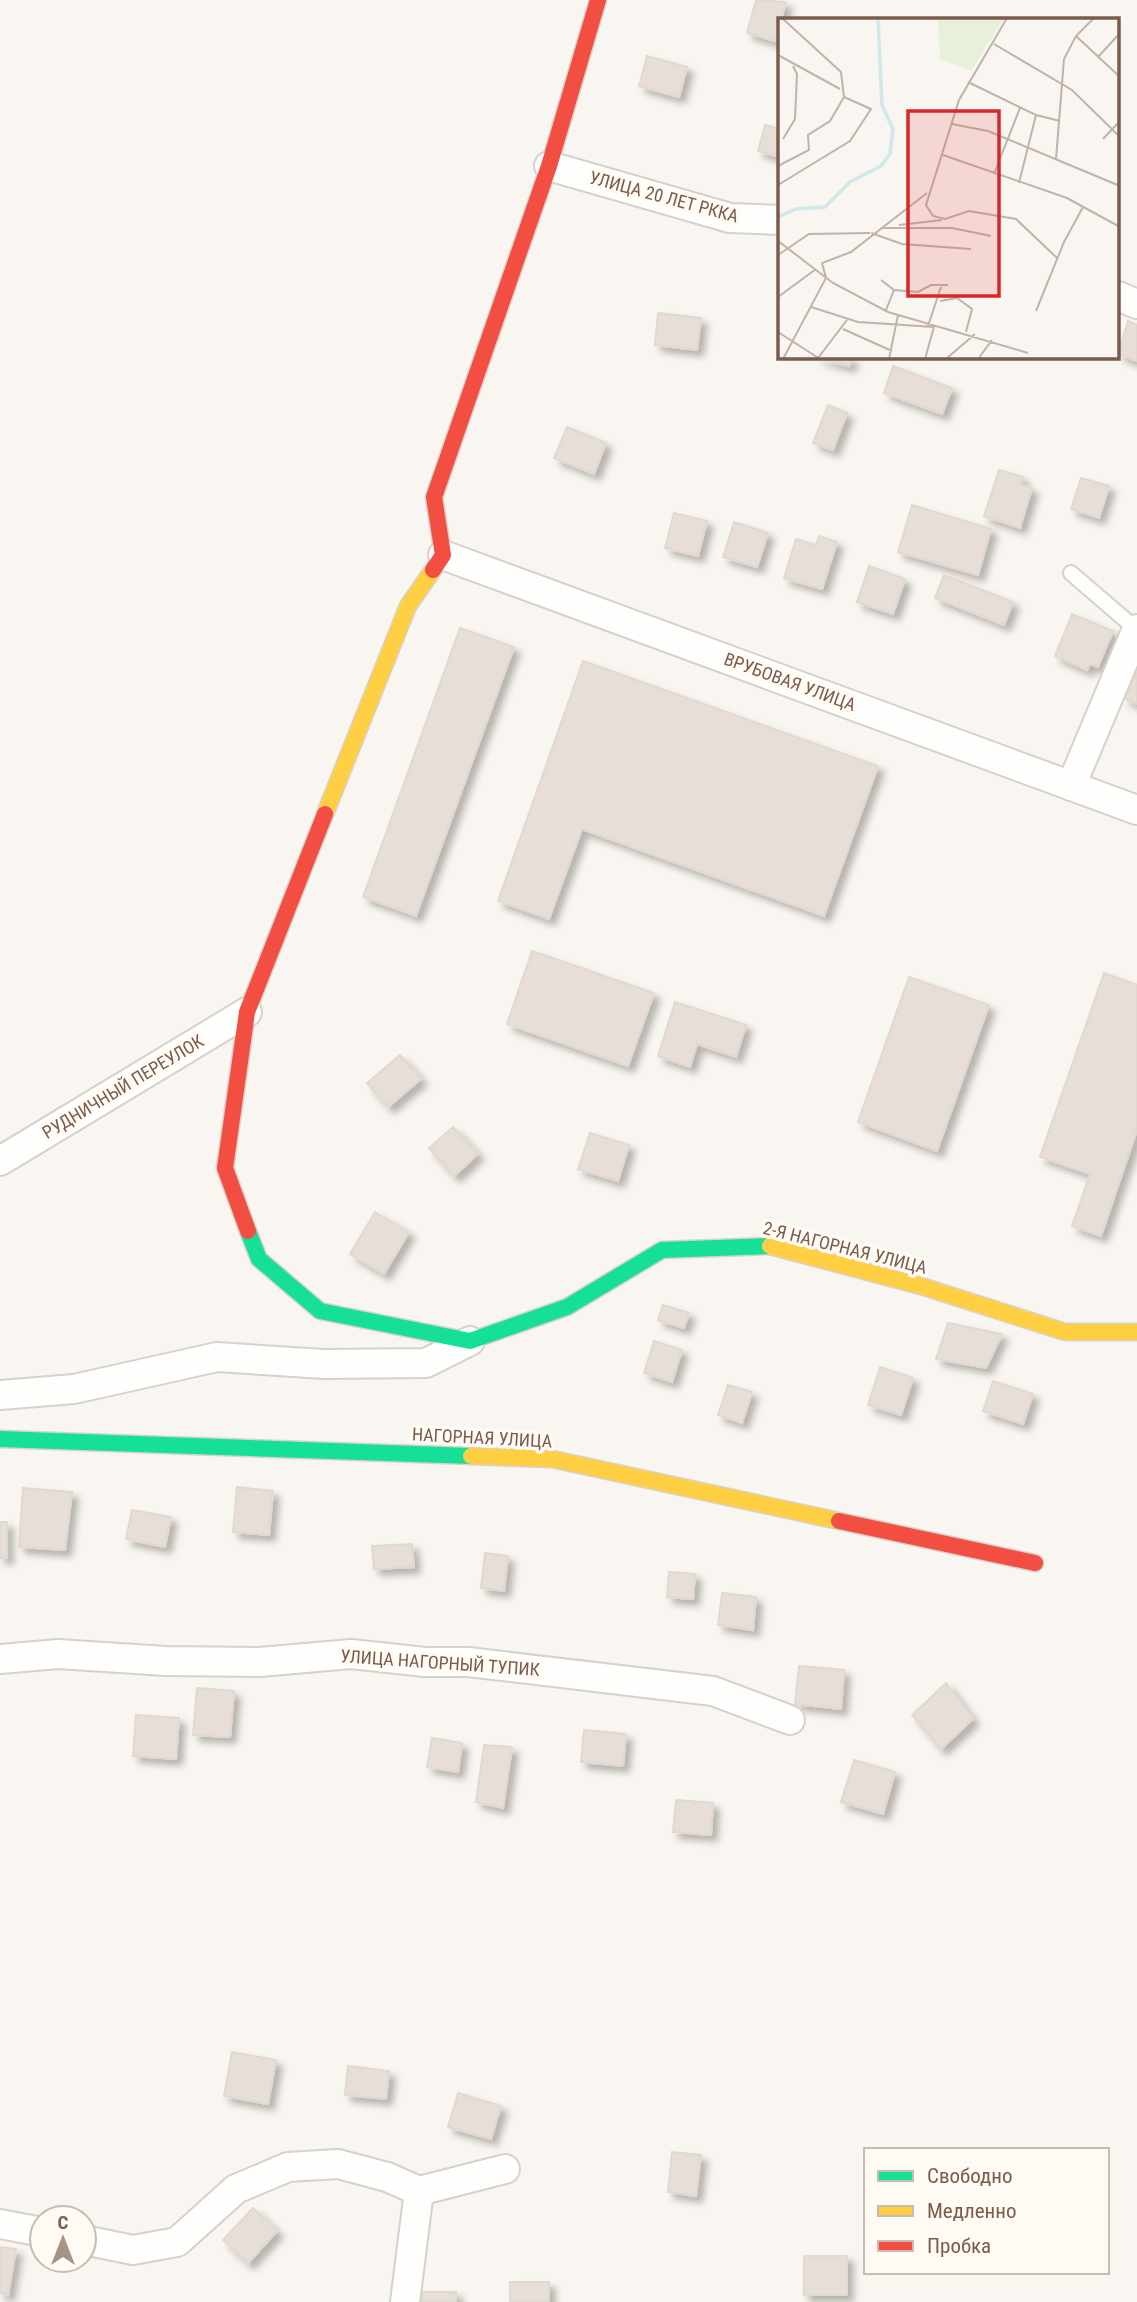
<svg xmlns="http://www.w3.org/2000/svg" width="1137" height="2302" viewBox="0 0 1137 2302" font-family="'Roboto Condensed',sans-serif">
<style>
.building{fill:#e6ded7;stroke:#e2d8d2;stroke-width:2;filter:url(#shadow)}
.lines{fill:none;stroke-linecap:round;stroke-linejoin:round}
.lane-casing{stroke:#d7d1cb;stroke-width:18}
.street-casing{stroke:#d7d1cb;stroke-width:32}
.fast-casing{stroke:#d9d2cb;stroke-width:19}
.slow-casing{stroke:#d9d2cb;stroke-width:19}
.jam-casing{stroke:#d9d2cb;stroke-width:19}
.lane{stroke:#fefefd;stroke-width:14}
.street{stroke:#fefefd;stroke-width:28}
.fast{stroke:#16e098;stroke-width:16}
.slow{stroke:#ffcf43;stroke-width:16}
.jam{stroke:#f24e42;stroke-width:16}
.labels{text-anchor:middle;stroke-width:7;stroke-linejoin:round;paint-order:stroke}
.street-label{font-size:18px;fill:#7a5c4d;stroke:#fffaf3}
.inset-river{fill:none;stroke:#d0e8ea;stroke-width:3.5}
.inset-road{fill:none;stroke:#c2b3aa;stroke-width:2}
.view{fill:#d62828;fill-opacity:0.15;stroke:#d62828;stroke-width:3.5}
.inset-edge{fill:none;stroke:#7a5c4d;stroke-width:3.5}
</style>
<defs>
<filter id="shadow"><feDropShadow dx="6" dy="6" stdDeviation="3.5" flood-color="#0004"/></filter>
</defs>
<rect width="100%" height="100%" fill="#f9f5f0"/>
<g class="building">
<polygon points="756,0 786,2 775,41 747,33"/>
<polygon points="647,56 687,67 679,97 639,86"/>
<polygon points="765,125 780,129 780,157 758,151"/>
<polygon points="658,313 701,318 697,350 655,345"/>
<polygon points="1128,321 1137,325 1137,361 1118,354"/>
<polygon points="816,357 852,357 849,366"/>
<polygon points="893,366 952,388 942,414 884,393"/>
<polygon points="828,405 847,413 833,450 813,443"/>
<polygon points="567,427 606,443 594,474 554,458"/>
<polygon points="999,470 1023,477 1021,485 1032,488 1020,528 984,516"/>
<polygon points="1081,478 1109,486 1099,518 1071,509"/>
<polygon points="912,505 991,529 978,575 898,552"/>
<polygon points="674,513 707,521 698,556 665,548"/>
<polygon points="734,522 768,533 757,567 723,557"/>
<polygon points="819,536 837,542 822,589 784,578 796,539 816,545"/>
<polygon points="869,566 905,579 893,614 857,602"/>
<polygon points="944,575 1013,602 1004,625 935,598"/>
<polygon points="1072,614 1113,631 1098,667 1090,664 1087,670 1055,656"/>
<polygon points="460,628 514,647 416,916 363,897"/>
<polygon points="583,661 878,766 824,916 582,829 549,919 498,901"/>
<polygon points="1137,672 1137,704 1124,698"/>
<polygon points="532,951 654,993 628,1066 507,1024"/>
<polygon points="1104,973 1137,985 1137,1130 1101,1236 1072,1226 1090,1174 1040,1157"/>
<polygon points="909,977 989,1005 937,1151 858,1122"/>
<polygon points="675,1002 746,1025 736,1057 697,1044 690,1067 658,1056"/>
<polygon points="400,1055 421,1079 388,1107 367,1083"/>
<polygon points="453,1127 478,1154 454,1176 429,1148"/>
<polygon points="590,1133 629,1145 618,1181 578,1169"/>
<polygon points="375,1212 409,1232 384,1274 350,1254"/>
<polygon points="663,1305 689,1313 684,1328 658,1320"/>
<polygon points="948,1323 1002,1334 986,1368 936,1359"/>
<polygon points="654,1341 682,1350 672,1382 644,1373"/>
<polygon points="880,1367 913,1378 901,1415 868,1405"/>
<polygon points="993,1381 1033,1394 1023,1424 983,1411"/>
<polygon points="728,1385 752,1392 742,1423 718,1415"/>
<polygon points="237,1487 273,1491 269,1535 233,1532"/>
<polygon points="23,1488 72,1492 65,1550 19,1547"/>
<polygon points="132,1510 171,1517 165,1547 126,1539"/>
<rect x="0" y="1522" width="7" height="36"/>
<polygon points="412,1544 414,1567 374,1569 372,1546"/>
<polygon points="485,1553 508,1556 504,1591 481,1588"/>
<polygon points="669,1572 695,1574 693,1599 667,1597"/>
<polygon points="722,1593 756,1597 753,1630 718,1625"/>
<polygon points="799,1666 844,1670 841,1709 795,1704"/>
<polygon points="946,1683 973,1719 941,1749 912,1715"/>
<polygon points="197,1688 234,1691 230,1737 193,1735"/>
<polygon points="136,1715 179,1718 176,1759 133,1756"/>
<polygon points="584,1730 626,1734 623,1766 581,1762"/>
<polygon points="432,1738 462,1743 458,1772 427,1767"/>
<polygon points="484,1745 512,1747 503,1808 476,1802"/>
<polygon points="854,1760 895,1772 883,1814 841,1802"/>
<polygon points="676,1800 713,1803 711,1835 673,1832"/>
<polygon points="232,2052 276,2060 268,2104 224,2096"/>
<polygon points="348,2066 389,2071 386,2099 345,2095"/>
<polygon points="458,2093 501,2106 491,2139 448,2127"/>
<polygon points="672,2152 701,2155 696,2196 668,2192"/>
<polygon points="253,2208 277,2231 248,2263 223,2240"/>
<polygon points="0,2247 16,2249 8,2295 0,2293"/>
<rect x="804" y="2256" width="43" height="39"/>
<rect x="510" y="2282" width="39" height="20"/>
<rect x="417" y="2292" width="39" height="10"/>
</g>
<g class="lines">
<defs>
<polyline id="lane" points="1071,573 1137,630"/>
<g id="street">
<polyline points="549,166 730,218 780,220"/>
<polyline points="1118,296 1137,304"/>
<polyline points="443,555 1137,810"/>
<polyline points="1071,786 1137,629"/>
<polyline points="0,1161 247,1012"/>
<polyline points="0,1395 74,1389 217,1357 324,1364 426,1363 470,1341"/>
<polyline points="0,1659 58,1654 166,1661 260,1662 351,1654 425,1662 468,1662 713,1691 790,1720"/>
<polyline points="0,2224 42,2232"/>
<polyline points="84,2240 133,2250 177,2242 236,2189 288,2167 338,2164 387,2177 419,2191 505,2169"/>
<polyline points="405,2302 419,2191"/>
</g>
<g id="fast">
<polyline points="248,1231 259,1259 320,1311 470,1341 567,1307 662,1250 770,1246"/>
<polyline points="0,1439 471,1456"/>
</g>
<g id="slow">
<polyline points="325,814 408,606 433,570"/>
<polyline points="770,1246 921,1286 1065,1332 1137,1332"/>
<polyline points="471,1456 552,1459 839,1521"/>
</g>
<g id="jam">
<polyline points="433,570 443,555 434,497 549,166 598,0"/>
<polyline points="248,1231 225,1168 247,1012 325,814"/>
<polyline points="839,1521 1035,1563"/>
</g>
</defs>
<use href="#lane" class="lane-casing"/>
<use href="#street" class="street-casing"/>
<use href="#fast" class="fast-casing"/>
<use href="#slow" class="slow-casing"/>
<use href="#jam" class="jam-casing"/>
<use href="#lane" class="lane"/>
<use href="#street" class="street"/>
<use href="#fast" class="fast"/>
<use href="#slow" class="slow"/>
<use href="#jam" class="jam"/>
</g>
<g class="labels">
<g class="street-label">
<text transform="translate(664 197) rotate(15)" y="6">УЛИЦА 20 ЛЕТ РККА</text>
<text transform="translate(790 682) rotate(20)" y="6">ВРУБОВАЯ УЛИЦА</text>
<text transform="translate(123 1087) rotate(-31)" y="6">РУДНИЧНЫЙ ПЕРЕУЛОК</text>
<text transform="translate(845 1248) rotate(14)" y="6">2-Я НАГОРНАЯ УЛИЦА</text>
<text transform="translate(482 1438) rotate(3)" y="6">НАГОРНАЯ УЛИЦА</text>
<text transform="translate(440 1663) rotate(4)" y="6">УЛИЦА НАГОРНЫЙ ТУПИК</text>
</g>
</g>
<g transform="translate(778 18)">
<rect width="341" height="341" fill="#f9f5f0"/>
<path d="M160 0H226L193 53 162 41Z" fill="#e7f0db"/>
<path class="inset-river" d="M0 199 18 191 47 189 72 164 103 148 112 136 115 111 104 87 100 0"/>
<path class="inset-road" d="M229 0 181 82 148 187 155 198 167 201 191 193 238 201 279 240M298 18 342 59M216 26 294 72 342 119M0 37 62 71M320 39 342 15M190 64 258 97 282 103M174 106 210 113 342 168M5 121 17 101 19 56 15 48M325 121 342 103M165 137 289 180 342 209M278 141 286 41 298 18 316 0M0 148 31 132 30 117 52 103 66 79M216 156 242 90M241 165 258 97M0 167 72 123 93 91 66 79 63 54 4 0M121 207 164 202M103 210H174L213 218M93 215 124 226 193 231M0 223 55 265 110 294 250 335M0 237 31 216 92 215M103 262 116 272 140 274 153 267H170M0 279 38 251M162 283 179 280 194 291 188 314M33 289 80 304 156 309 147 341M108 292 116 272M258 293 286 224 305 189M150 308 163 269M65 311 114 333M0 314 42 341M40 340 69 302M5 341 48 260 44 245 73 234 149 175M111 341 120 297M168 341 197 316M200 341 214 322"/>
<path class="view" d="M130 93H221V278H130Z"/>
<rect width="341" height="341" class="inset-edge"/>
</g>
<rect x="864" y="2148" width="245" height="126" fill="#fffaf3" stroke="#cabbb1" stroke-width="2"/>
<rect x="878" y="2171" width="35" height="10" fill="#16e098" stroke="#cabbb1" stroke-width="2"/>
<text x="927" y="2183" font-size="21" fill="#7a5c4d">Свободно</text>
<rect x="878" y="2206" width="35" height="10" fill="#ffcf43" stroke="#cabbb1" stroke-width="2"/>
<text x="927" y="2218" font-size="21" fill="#7a5c4d">Медленно</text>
<rect x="878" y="2241" width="35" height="10" fill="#f24e42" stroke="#cabbb1" stroke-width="2"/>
<text x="927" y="2253" font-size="21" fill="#7a5c4d">Пробка</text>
<g transform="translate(63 2239)"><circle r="33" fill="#fffaf3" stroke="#cabbb1" stroke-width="2"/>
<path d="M0-5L12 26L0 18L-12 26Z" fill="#a69286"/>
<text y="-10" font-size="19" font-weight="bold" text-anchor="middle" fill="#7a5c4d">С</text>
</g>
</svg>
